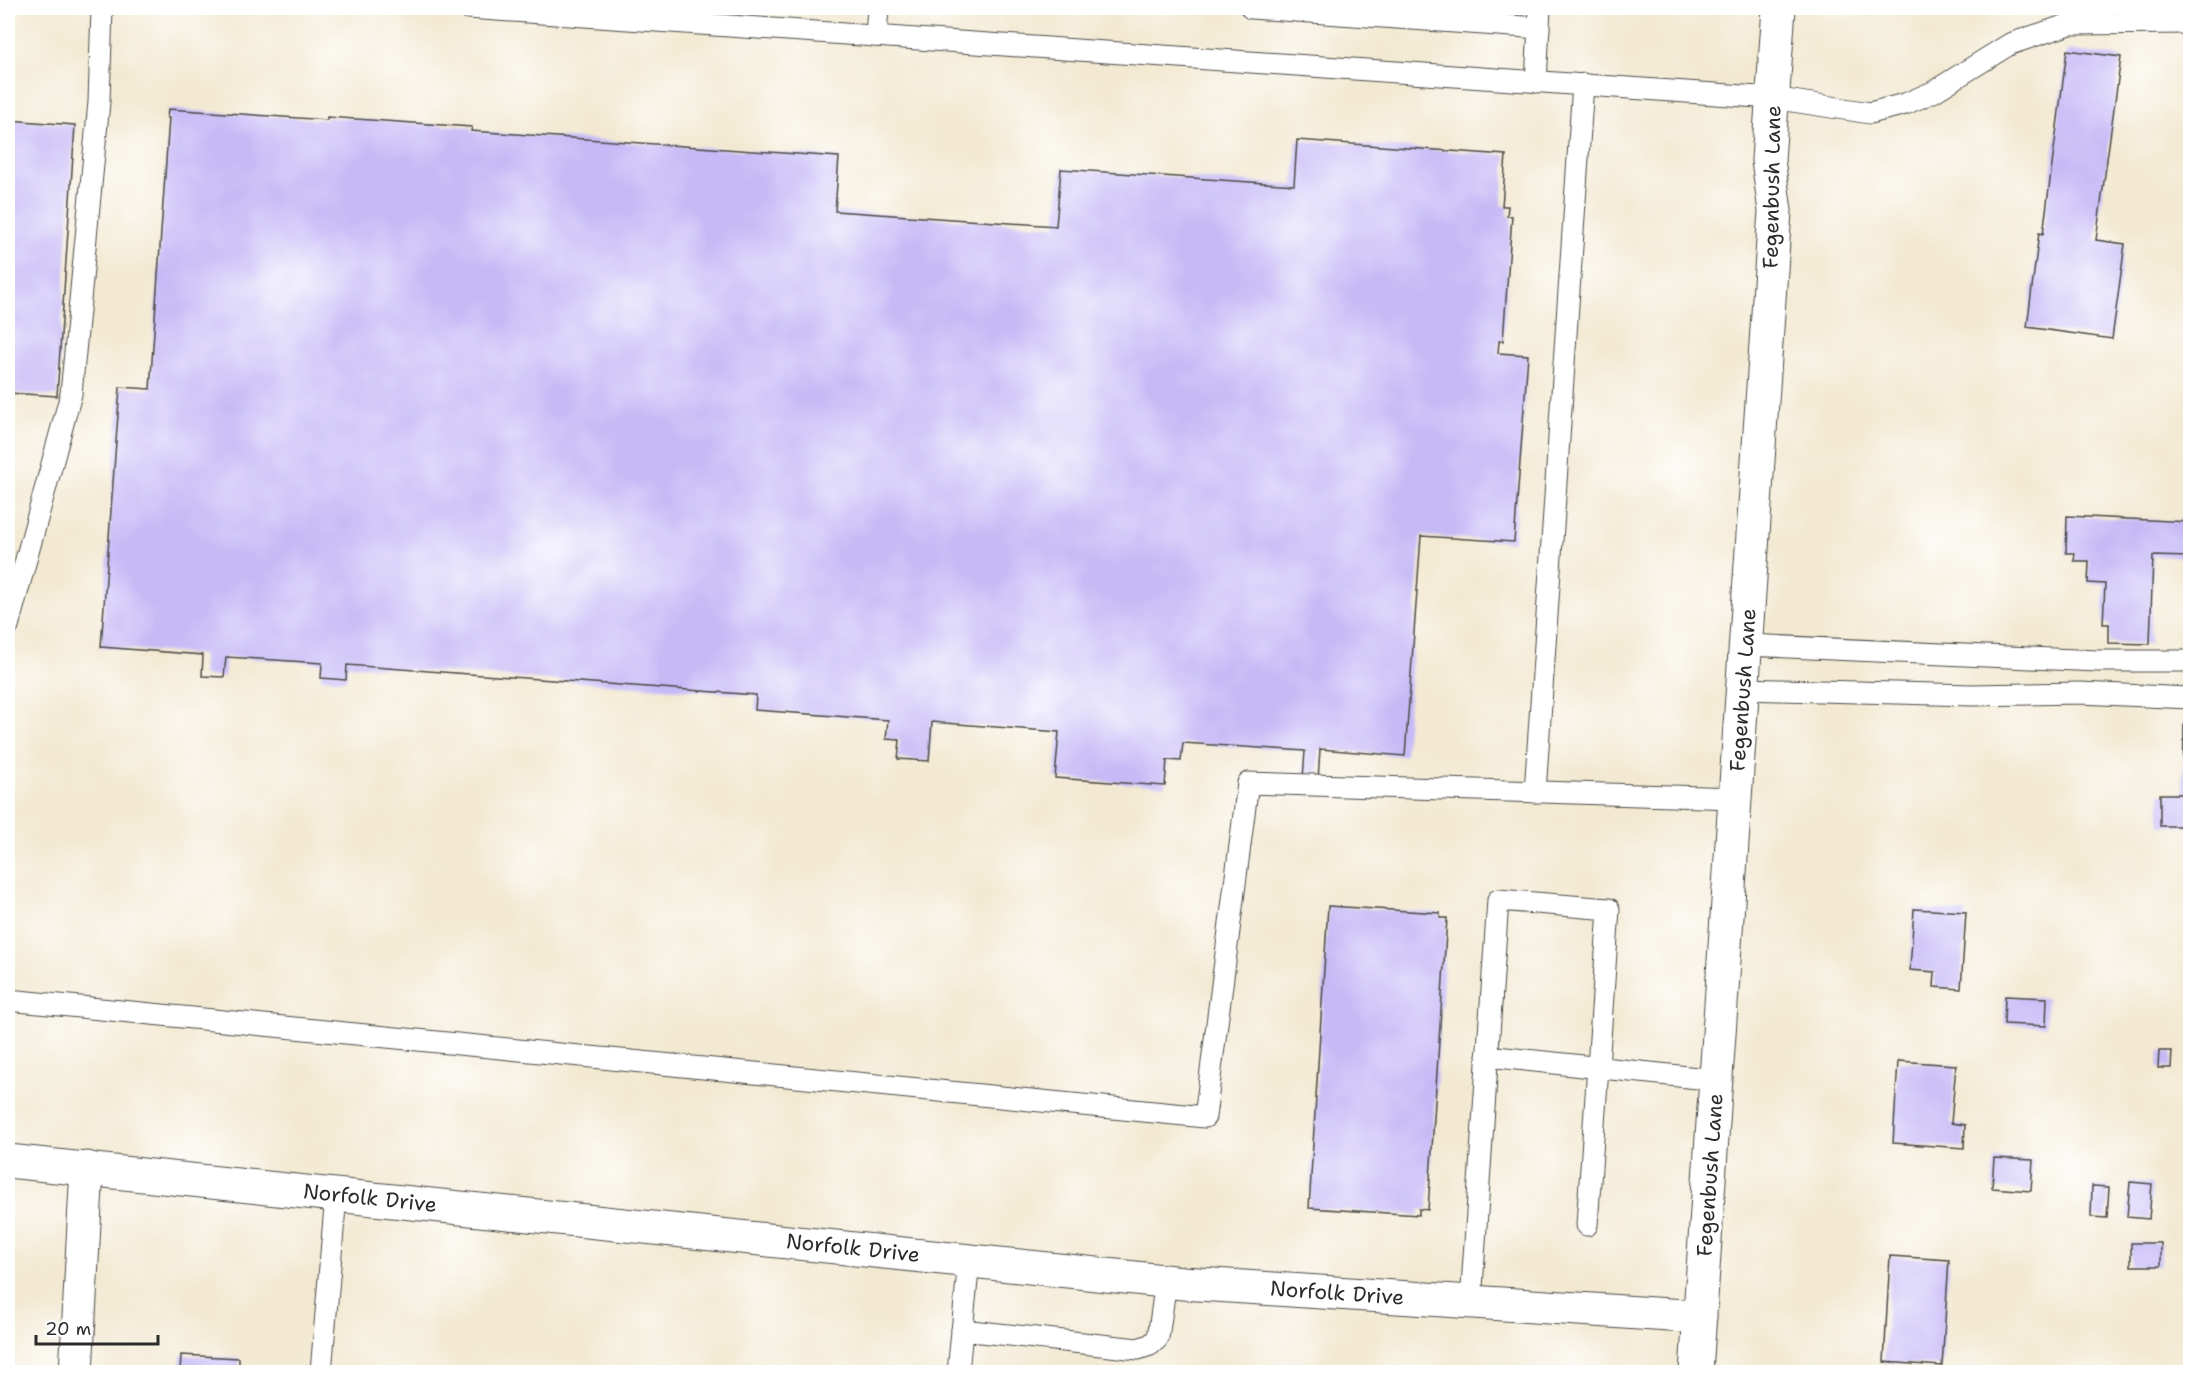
<svg xmlns="http://www.w3.org/2000/svg" width="2198" height="1380" viewBox="0 0 2198 1380" font-family="'Shantell Sans',sans-serif">
<style>
.building{fill:#c6baf6}
.lines{fill:none;stroke-linecap:round;stroke-linejoin:round}
.service-casing{stroke:#494844;stroke-width:23}
.minor-casing{stroke:#494844;stroke-width:35}
.secondary-casing{stroke:#494844;stroke-width:35}
.service{stroke:#fff;stroke-width:21}
.minor{stroke:#fff;stroke-width:33}
.secondary{stroke:#fff;stroke-width:33}
.labels{text-anchor:middle;stroke-width:6;stroke-linejoin:round;paint-order:stroke}
.street-label{font-size:21px;fill:#2b2b2b;stroke:#fff}
</style>
<rect width="100%" height="100%" fill="#fff"/>
<filter id="ink" filterUnits="userSpaceOnUse"><feTurbulence type="fractalNoise" baseFrequency=".0167" numOctaves="2"/><feDisplacementMap in="SourceGraphic" scale="12" xChannelSelector="R" yChannelSelector="G"/><feConvolveMatrix kernelMatrix="1 2 1 2 8 2 1 2 1" color-interpolation-filters="sRGB"/></filter>
<filter id="wash" filterUnits="userSpaceOnUse"><feTurbulence type="fractalNoise" baseFrequency=".008" numOctaves="4" result="noise"/><feDisplacementMap in="SourceGraphic" scale="24" xChannelSelector="R" yChannelSelector="G"/><feGaussianBlur stdDeviation="1.35" result="paint"/><feColorMatrix in="noise" values="0 0 0 0 0 0 0 0 0 0 0 0 0 0 0 0 0 1.4 0 .05"/><feComposite in="paint" operator="in"/></filter>
<g filter="url(#wash)">
<rect width="100%" height="100%" fill="#f3e9d2"/>
<g id="blocks">
<g class="building">
<polygon points="2067,50 2121,57 2096,240 2125,244 2112,339 2027,327 2039,233 2043,234"/>
<polygon points="168,109 327,120 327,117 472,127 471,131 839,157 835,211 1056,226 1061,169 1294,185 1297,140 1506,155 1502,206 1508,206 1507,216 1512,216 1503,341 1499,341 1498,353 1528,355 1514,542 1421,536 1405,756 1320,749 1318,780 1303,779 1305,751 1183,743 1181,761 1167,760 1165,786 1055,778 1059,732 932,722 929,761 898,759 900,740 886,739 888,720 755,710 756,695 347,665 346,680 321,678 322,663 226,657 224,677 202,676 203,655 101,647 120,387 150,389 169,118 167,118"/>
<polygon points="8,120 75,125 57,396 8,393"/>
<polygon points="2067,516 2190,522 2190,557 2153,556 2150,644 2109,643 2109,624 2103,624 2105,584 2088,583 2089,561 2074,561 2075,553 2066,553"/>
<polygon points="2184,725 2190,725 2190,826 2160,826 2160,794 2183,794"/>
<polygon points="1328,906 1440,913 1440,918 1447,918 1428,1210 1419,1209 1419,1215 1309,1208"/>
<polygon points="1914,909 1966,912 1961,989 1934,987 1935,972 1910,970"/>
<polygon points="2005,996 2047,998 2046,1026 2004,1024"/>
<polygon points="2159,1051 2172,1051 2171,1068 2158,1068"/>
<polygon points="1898,1061 1956,1065 1951,1123 1965,1125 1964,1148 1893,1143"/>
<polygon points="1994,1158 2033,1160 2031,1191 1992,1188"/>
<polygon points="2130,1182 2152,1184 2149,1219 2127,1217"/>
<polygon points="2092,1186 2109,1187 2107,1218 2091,1217"/>
<rect x="2131" y="1243" width="30" height="23"/>
<polygon points="1890,1256 1949,1260 1942,1366 1884,1362"/>
<polygon points="181,1355 239,1358 239,1372 180,1372"/>
</g>
</g>
</g>
<g filter="url(#ink)">
<use href="#blocks" fill-opacity="0" stroke="#494844" stroke-width="1.5"/>
<g class="lines">
<defs>
<g id="service">
<polyline points="468,8 1773,98 1870,113 1905,104 1933,92 2010,44 2070,24 2190,23"/>
<polyline points="1251,8 1539,28"/>
<polyline points="876,36 878,8"/>
<polyline points="1536,82 1540,8"/>
<polyline points="8,626 71,394 99,102 102,8"/>
<polyline points="1746,645 2098,661 2190,661"/>
<polyline points="1743,689 1973,695 2080,693 2190,698"/>
<polyline points="1535,792 1583,84"/>
<polyline points="8,1000 1205,1117 1248,783 1736,798"/>
<polyline points="1487,1056 1717,1080"/>
<polyline points="1471,1302 1498,900 1609,909 1587,1225"/>
<polyline points="962,1330 1138,1349 1150,1345 1158,1338 1166,1281"/>
<polyline points="321,1372 336,1195"/>
<polyline points="958,1372 969,1260"/>
</g>
<g id="minor">
<polyline points="8,1161 1183,1283 1700,1317"/>
<polyline points="76,1372 87,1168"/>
</g>
<polyline id="secondary" points="1696,1372 1775,211 1768,160 1779,8"/>
</defs>
<use href="#service" class="service-casing"/>
<use href="#minor" class="minor-casing"/>
<use href="#secondary" class="secondary-casing"/>
<use href="#service" class="service"/>
<use href="#minor" class="minor"/>
<use href="#secondary" class="secondary"/>
</g>
</g>
<g class="labels">
<g class="street-label">
<text transform="translate(1772 187) rotate(-89)" y="7">Fegenbush Lane</text>
<text transform="translate(1743 690) rotate(-86)" y="7">Fegenbush Lane</text>
<text transform="translate(1710 1175) rotate(-86)" y="7">Fegenbush Lane</text>
<text transform="translate(370 1198) rotate(6)" y="7">Norfolk Drive</text>
<text transform="translate(853 1248) rotate(6)" y="7">Norfolk Drive</text>
<text transform="translate(1337 1293) rotate(4)" y="7">Norfolk Drive</text>
</g>
</g>
<rect width="2198" height="1380" fill="none" stroke="#fff" stroke-width="30"/>
<path d="M36 1335v9h122v-9" fill="none" stroke="#2b2b2b" stroke-width="3"/>
<text x="45" y="1335" font-size="18" fill="#2b2b2b" stroke="#ffffff" stroke-width="4.5" paint-order="stroke">20 m</text>
</svg>
